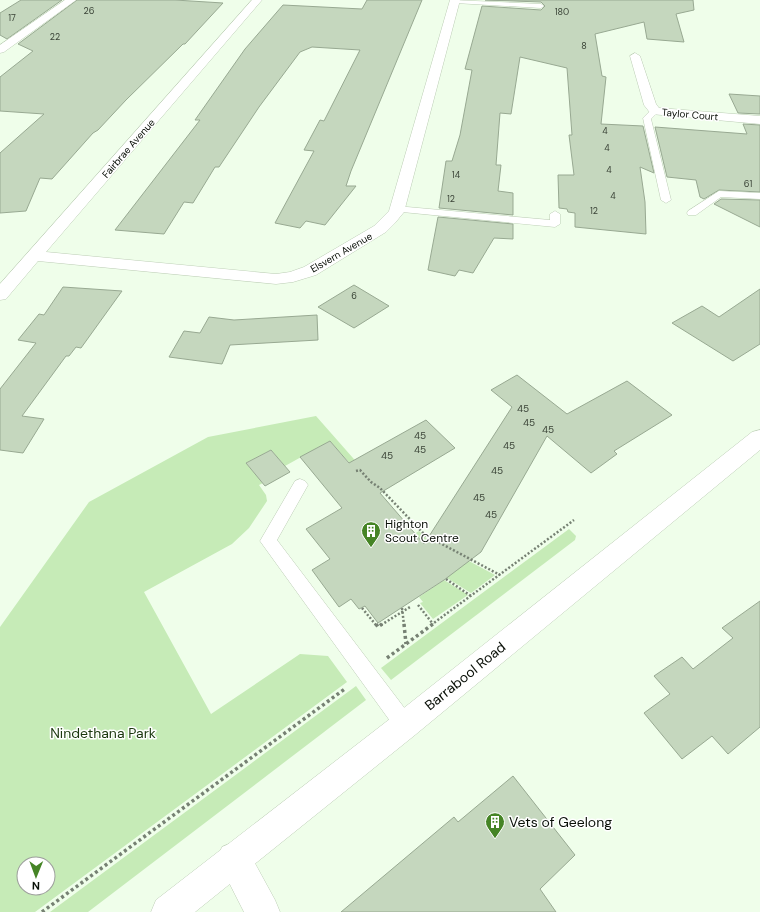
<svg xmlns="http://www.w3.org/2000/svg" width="760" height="912" viewBox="0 0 760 912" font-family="'DM Sans',sans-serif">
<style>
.green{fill:#c6ebb7;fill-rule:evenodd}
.building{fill:#c5d7be;stroke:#98a992}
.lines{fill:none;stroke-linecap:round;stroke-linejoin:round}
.service-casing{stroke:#bccdb5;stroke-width:1}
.minor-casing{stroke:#bccdb5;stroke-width:1}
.secondary-casing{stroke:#bccdb5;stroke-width:1}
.path-far1{stroke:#768173;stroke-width:2.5;stroke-dasharray:2 2;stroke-linecap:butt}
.path{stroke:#768173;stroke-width:3.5;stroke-dasharray:3 3;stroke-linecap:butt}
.service{fill:#fff;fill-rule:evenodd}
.minor{fill:#fff;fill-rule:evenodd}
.secondary{fill:#fff;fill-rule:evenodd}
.labels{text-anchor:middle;stroke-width:3;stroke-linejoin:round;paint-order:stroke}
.far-number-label{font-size:9px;fill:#384135}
.far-street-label{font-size:10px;fill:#090f07;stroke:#fff}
.number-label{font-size:10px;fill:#384135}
.poi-label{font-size:12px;fill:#090f07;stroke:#fff;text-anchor:start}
.near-street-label{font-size:14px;fill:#090f07;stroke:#fff}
.near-park-label{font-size:14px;fill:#1b380e;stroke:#fff}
.near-poi-label{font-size:14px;fill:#090f07;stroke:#fff;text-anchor:start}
</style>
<rect width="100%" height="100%" fill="#effeea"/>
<g class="green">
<path d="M316 416 360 466 355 469 330 441 285 466 271 450 246 463 263 483 259 485 266 495 267 501 249 528 232 544 144 592 211 714 300 654 328 656 347 682 35 912H0V627L89 502 208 437ZM24 864H48V888H24Z"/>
<polygon points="569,529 576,536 575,540 391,680 381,668"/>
<polygon points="419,531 426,538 495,575 471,593 447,578 411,536"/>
<polygon points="444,580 468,595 433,619 420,603 423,602 419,597"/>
<polygon points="356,686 366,700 88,912 50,912"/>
</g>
<g class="building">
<polygon points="21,0 62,0 7,39 0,35 0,13"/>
<polygon points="77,0 175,0 223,3 185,44 183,44 126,100 98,130 93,133 52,179 40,178 26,211 0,213 0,153 44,114 0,111 0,77 33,51 18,44"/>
<polygon points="367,0 422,0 351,171 346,186 356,186 325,225 306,221 300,228 275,223 314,151 304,150 320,120 324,121 360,50 312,47 300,52 259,107 219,167 215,167 193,203 184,202 164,234 115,230 200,120 195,120 245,49 283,5 362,9"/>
<polygon points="485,0 693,0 694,10 676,14 684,42 647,39 644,22 595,34 602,76 606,77 601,124 643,126 654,173 640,167 645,202 646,234 575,227 575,213 568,212 567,209 559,208 558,175 574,175 569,135 572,135 567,68 520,57 511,114 500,113 496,165 501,165 498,191 513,193 513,215 439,208 446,161 452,161 460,135 472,70 465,69 482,6 541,10 545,6 541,2"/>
<polygon points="729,94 760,96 760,114 738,113"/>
<polygon points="743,124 760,125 760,192 719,190 704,199 700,197 696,180 667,177 655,127 747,134"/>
<polygon points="721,199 760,200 760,227 714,204"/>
<polygon points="438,217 513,224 513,239 494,238 473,273 459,270 455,276 428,270"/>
<polygon points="354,285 389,306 354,328 318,307"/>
<polygon points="63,287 122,291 81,348 76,347 69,356 66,356 22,416 44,419 23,453 0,450 0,389 36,343 18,340 39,314 44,315"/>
<polygon points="760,289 760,344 733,361 672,323 702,306 719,317"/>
<polygon points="317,315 318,340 230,345 222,364 169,357 184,331 200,333 209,317 234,320"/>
<polygon points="517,375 567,414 627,381 672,415 614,451 617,454 591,473 547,436 481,552 444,580 378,623 365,606 359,609 351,599 339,607 312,570 330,559 306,529 342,508 300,457 330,441 349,463 426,420 455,448 380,493 424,544 512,407 491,390"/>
<polygon points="271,450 290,472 265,486 246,463"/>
<polygon points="760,601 760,727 728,754 712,736 682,759 644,713 670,694 654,676 682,657 693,669 733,638 722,628"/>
<polygon points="513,776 575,855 540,889 556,912 341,912 454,817 458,822"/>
</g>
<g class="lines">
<defs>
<g id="service">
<polygon points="452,0 541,4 544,6 541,8 455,3 453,2"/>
<polygon points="655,108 659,111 651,119 671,200 666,203 661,200 643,118 652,109"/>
<polygon points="719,191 760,193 760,199 721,197 696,215 688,215 687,213 688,211"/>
<polygon points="396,206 550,220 550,214 555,211 560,214 560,224 555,227 392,211 391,209"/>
<polygon points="300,479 305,481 308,485 277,540 412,718 415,725 412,732 405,735 398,732 260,541 295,481"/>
</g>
<g id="minor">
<polygon points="65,0 76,0 4,52 0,53 0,45"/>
<polygon points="252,0 262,0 46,252 276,274 290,272 304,267 374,226 389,211 450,0 460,0 404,212 395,223 386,232 316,275 293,282 276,284 38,261 6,299 0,300 0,284"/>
<polygon points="635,53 640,56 656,104 659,108 760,116 760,124 651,114 644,105 630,56"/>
<polygon points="234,842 246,847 275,900 280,912 244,912 217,859 222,847"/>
</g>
<polygon id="secondary" points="760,430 760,450 415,735 195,912 151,912 156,900 395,715 752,432"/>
</defs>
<use href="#service" class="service-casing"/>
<use href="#minor" class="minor-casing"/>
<use href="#secondary" class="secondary-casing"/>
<g class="path-far1">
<polyline points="356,471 360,470 371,482 380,488 425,535 500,575"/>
<polyline points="446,579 471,596"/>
<polyline points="418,605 433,624"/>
<polyline points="362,608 376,625"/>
<polyline points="402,608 404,625"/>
<polyline points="381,625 410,607"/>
<polyline points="431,625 574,520"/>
</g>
<g class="path">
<polyline points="376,624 378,627 382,624"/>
<polyline points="404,624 406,644"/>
<polyline points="387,658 433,624"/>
<polyline points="42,912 346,688"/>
</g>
<use href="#service" class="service"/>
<use href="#minor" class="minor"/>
<use href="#secondary" class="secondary"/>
</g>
<defs>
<symbol id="building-pin" viewBox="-11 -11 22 30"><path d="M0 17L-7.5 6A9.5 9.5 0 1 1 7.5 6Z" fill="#458425" stroke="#fff"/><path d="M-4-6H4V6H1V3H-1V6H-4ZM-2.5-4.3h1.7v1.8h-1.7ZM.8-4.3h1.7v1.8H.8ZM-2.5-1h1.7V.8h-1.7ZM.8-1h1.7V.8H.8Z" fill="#fff"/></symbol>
</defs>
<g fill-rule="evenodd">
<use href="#building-pin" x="360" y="520" width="22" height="30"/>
<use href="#building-pin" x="484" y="811" width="22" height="30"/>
</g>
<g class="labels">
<g class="far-number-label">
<text x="89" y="14">26</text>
<text x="562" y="15">180</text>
<text x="12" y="21">17</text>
<text x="55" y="40">22</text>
<text x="584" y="49">8</text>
<text x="605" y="134">4</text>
<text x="607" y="151">4</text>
<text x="609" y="173">4</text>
<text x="456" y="178">14</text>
<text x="748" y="187">61</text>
<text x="613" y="199">4</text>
<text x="451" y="202">12</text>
<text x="594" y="214">12</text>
<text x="354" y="299">6</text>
</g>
<g class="far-street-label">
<text transform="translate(690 114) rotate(5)" y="4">Taylor Court</text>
<text transform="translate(128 148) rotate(-49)" y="4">Fairbrae Avenue</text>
<text transform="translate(341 252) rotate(-30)" y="4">Elsvern Avenue</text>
</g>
<g class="number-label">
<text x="523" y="412">45</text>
<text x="529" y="426">45</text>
<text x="548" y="433">45</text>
<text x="420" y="439">45</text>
<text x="509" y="449">45</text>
<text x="420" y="453">45</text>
<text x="387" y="459">45</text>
<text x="497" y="474">45</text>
<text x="479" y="501">45</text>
<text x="491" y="518">45</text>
</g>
<g class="poi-label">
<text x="385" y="528">Highton<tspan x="385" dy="14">Scout Centre</tspan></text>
</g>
<g class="near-street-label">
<text transform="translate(465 676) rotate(-39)" y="5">Barrabool Road</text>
</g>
<g class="near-park-label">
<text x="103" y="738">Nindethana Park</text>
</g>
<g class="near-poi-label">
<text x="509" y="827">Vets of Geelong</text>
</g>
</g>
<g transform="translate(36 876) rotate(181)"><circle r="19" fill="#ffffff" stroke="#9d9f9c"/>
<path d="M0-3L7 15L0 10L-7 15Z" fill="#458425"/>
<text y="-6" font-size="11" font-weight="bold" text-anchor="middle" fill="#090f07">N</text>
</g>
</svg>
